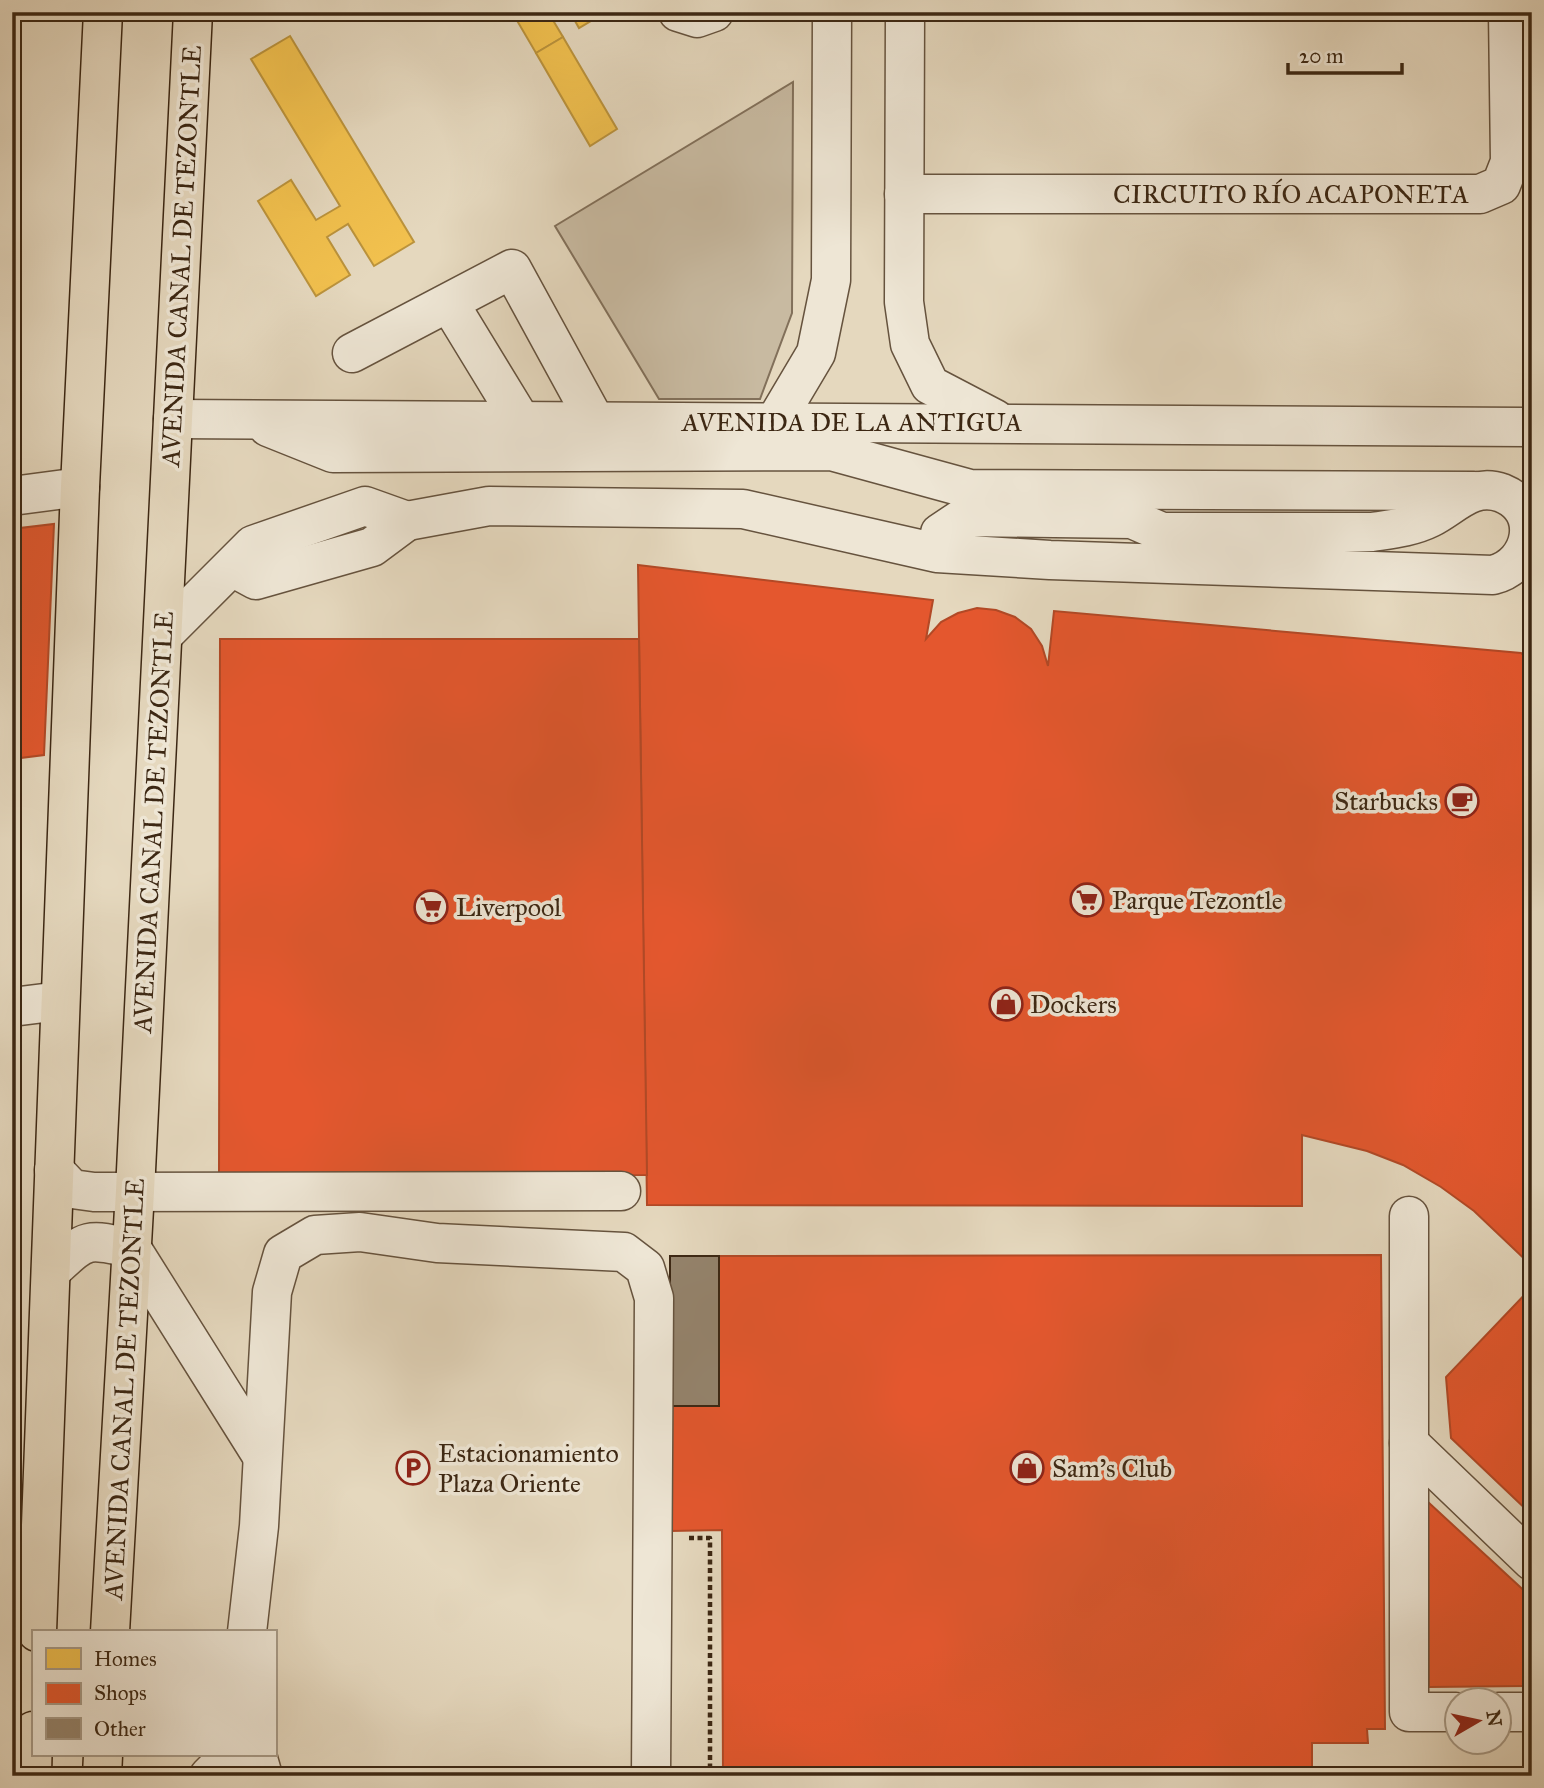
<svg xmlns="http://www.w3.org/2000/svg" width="1544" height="1788" viewBox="0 0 1544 1788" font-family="'IM FELL Great Primer',serif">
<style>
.green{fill:#c8baa1;stroke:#82705a;stroke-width:2}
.homes{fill:#f2c14e;stroke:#bb933c;stroke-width:2}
.shops{fill:#e4572e;stroke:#b24926;stroke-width:2}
.building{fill:#94836c;stroke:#3c2713;stroke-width:2}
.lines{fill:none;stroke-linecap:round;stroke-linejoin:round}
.minor-casing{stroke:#66533e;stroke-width:41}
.major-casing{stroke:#3c2713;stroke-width:41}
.path{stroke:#3c2713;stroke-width:4.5;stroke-dasharray:5 3.5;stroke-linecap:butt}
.minor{stroke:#eee6d5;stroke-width:38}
.major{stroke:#e5d8be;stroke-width:38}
.labels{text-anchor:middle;stroke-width:7;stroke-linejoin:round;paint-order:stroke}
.street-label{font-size:26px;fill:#3c2713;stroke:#eee6d5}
.poi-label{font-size:26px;fill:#3c2713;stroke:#eee6d5;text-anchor:start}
</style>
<rect width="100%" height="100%" fill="#e5d8be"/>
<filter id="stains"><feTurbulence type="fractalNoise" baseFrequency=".00286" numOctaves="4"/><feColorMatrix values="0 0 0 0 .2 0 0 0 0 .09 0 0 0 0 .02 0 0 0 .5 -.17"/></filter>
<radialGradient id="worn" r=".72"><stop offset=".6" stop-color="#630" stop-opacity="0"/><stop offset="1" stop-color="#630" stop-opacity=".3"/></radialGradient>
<polygon class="green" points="793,82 792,313 760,399 659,399 555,226"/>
<g class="homes">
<polygon points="512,12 548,12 563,37 536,53"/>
<polygon points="570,12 606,12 579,28"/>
<polygon points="290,36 414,242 374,266 348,224 327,237 350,275 316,296 258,201 291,180 316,220 340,206 251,59"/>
<polygon points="563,37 617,129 590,146 536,53"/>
</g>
<g class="shops">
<polygon points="54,524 44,755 12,759 12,529"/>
<polygon points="638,565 933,600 926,639 941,622 958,613 977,608 996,610 1015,617 1031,629 1042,646 1048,666 1054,611 1521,653 1532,662 1532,1266 1474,1211 1441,1187 1403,1165 1367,1151 1302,1135 1302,1206 647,1205"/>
<polygon points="220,639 639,639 647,1175 219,1176"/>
<polygon points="1381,1255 1385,1729 1367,1729 1368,1743 1312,1743 1312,1776 723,1776 722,1530 671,1531 670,1406 719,1406 719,1256"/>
<polygon points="1532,1287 1532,1515 1451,1438 1446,1377"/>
<polygon points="1428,1502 1532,1598 1532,1686 1429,1687"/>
</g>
<rect class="building" x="670" y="1256" width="49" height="150"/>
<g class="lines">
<defs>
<g id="minor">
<polyline points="678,12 697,18 714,12"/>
<polyline points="905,12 904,302 910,344 930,385 995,419"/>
<polyline points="904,194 1480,194 1501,185 1510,162 1508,12"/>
<polyline points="449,303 521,421"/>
<polyline points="352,353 512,269 595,421"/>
<polyline points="173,419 1532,427"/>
<polyline points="775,422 816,353 831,280 832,12"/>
<polyline points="268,427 333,453 831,451 970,489 1474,491"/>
<polyline points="12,496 80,487"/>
<polyline points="232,567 256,580 372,547 407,521"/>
<path d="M163 635 253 545 365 506 407 521 489 506 743 509 937 553 1050 560 1493 575C1534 564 1544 510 1502 493 1472 482 1454 506 1430 518 1412 527 1392 529 1372 532H1162L1132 519 964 517 940 533 937 553"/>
<polyline points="12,1007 60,1001"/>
<polyline points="54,1170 72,1189 94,1192 621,1191"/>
<polyline points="1409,1216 1409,1712 1456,1712"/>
<path d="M51 1271C86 1239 85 1237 132 1249L262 1456"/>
<polyline points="1409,1443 1532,1561"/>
<polyline points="247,1632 259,1526 272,1292 283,1254 315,1235 360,1232 437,1243 624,1252 645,1268 654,1298 651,1776"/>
<polyline points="1498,1712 1532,1712"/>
<polyline points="257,1755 263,1776"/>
<polyline points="209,1776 230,1755"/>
</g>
<g id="major">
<polyline points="37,1632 80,487 103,12"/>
<polyline points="110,1632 135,1191 193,12"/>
<polyline points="32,1776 33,1731"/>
<polyline points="102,1776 103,1755"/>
</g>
</defs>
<use href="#minor" class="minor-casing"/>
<use href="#major" class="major-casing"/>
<polyline class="path" points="689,1538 710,1538 710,1776"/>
<use href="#minor" class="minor"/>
<use href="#major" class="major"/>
</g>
<defs>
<symbol id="cafe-ring" viewBox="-11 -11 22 22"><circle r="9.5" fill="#eee6d5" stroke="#8f2418" stroke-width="1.5"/><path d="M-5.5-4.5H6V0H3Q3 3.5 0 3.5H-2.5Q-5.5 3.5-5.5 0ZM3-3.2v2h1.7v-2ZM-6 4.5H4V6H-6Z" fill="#8f2418"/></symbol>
<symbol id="supermarket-ring" viewBox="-11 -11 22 22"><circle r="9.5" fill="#eee6d5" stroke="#8f2418" stroke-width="1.5"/><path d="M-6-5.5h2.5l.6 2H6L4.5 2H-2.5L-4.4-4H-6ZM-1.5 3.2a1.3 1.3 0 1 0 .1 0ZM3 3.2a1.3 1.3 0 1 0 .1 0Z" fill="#8f2418"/></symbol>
<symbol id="shop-ring" viewBox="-11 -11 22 22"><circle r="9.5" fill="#eee6d5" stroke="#8f2418" stroke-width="1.5"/><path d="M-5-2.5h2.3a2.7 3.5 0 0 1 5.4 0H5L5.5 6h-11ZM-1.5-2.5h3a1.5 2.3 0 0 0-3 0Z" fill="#8f2418"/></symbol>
<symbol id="parking-ring" viewBox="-11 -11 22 22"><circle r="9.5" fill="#eee6d5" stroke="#8f2418" stroke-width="1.5"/><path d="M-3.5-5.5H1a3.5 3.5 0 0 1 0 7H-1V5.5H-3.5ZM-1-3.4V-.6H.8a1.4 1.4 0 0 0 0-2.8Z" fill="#8f2418"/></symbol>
</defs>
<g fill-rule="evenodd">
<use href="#cafe-ring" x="1443" y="782" width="38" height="38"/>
<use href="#supermarket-ring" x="1068" y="881" width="38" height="38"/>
<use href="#supermarket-ring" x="412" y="888" width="38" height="38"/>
<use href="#shop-ring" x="987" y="985" width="38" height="38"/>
<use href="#parking-ring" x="394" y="1449" width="38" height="38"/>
<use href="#shop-ring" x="1008" y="1449" width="38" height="38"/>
</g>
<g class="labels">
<g class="street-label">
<text x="1291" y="203">CIRCUITO RÍO ACAPONETA</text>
<text transform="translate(181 256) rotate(-87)" y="9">AVENIDA CANAL DE TEZONTLE</text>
<text x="852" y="431">AVENIDA DE LA ANTIGUA</text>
<text transform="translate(153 822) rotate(-87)" y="9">AVENIDA CANAL DE TEZONTLE</text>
<text transform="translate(124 1389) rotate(-87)" y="9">AVENIDA CANAL DE TEZONTLE</text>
</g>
<g class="poi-label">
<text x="1438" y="810" text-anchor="end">Starbucks</text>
<text x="1112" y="909">Parque Tezontle</text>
<text x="456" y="916">Liverpool</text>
<text x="1030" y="1013">Dockers</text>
<text x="438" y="1462">Estacionamiento<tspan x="438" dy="30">Plaza Oriente</tspan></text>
<text x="1052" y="1477">Sam's Club</text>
</g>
</g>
<rect width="1544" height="1788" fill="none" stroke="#e5d8be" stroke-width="42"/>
<rect x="14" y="14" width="1516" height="1760" fill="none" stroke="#3c2713" stroke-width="3.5"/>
<rect x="21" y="21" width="1502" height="1746" fill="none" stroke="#3c2713" stroke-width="2"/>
<rect x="32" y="1630" width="245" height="126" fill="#eee6d5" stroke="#a79a87" stroke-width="2"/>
<rect x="46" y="1648" width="35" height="21" fill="#f2c14e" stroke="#a79a87" stroke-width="2"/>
<text x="94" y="1666" font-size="21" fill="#3c2713">Homes</text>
<rect x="46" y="1683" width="35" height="21" fill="#e4572e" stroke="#a79a87" stroke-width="2"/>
<text x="94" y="1700" font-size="21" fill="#3c2713">Shops</text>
<rect x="46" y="1718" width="35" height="21" fill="#94836c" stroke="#a79a87" stroke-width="2"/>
<text x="94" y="1736" font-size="21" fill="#3c2713">Other</text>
<g transform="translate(1478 1721) rotate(81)"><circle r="33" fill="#eee6d5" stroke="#a79a87" stroke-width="2"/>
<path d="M0-5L12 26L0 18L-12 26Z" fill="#8f2418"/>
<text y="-10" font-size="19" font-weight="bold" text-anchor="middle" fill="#3c2713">N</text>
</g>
<path d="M1288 63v10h114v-10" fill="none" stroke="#3c2713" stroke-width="3.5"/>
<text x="1299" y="63" font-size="21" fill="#3c2713" stroke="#eee6d5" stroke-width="5" paint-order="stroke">20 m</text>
<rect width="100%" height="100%" filter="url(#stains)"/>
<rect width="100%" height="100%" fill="url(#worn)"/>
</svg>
